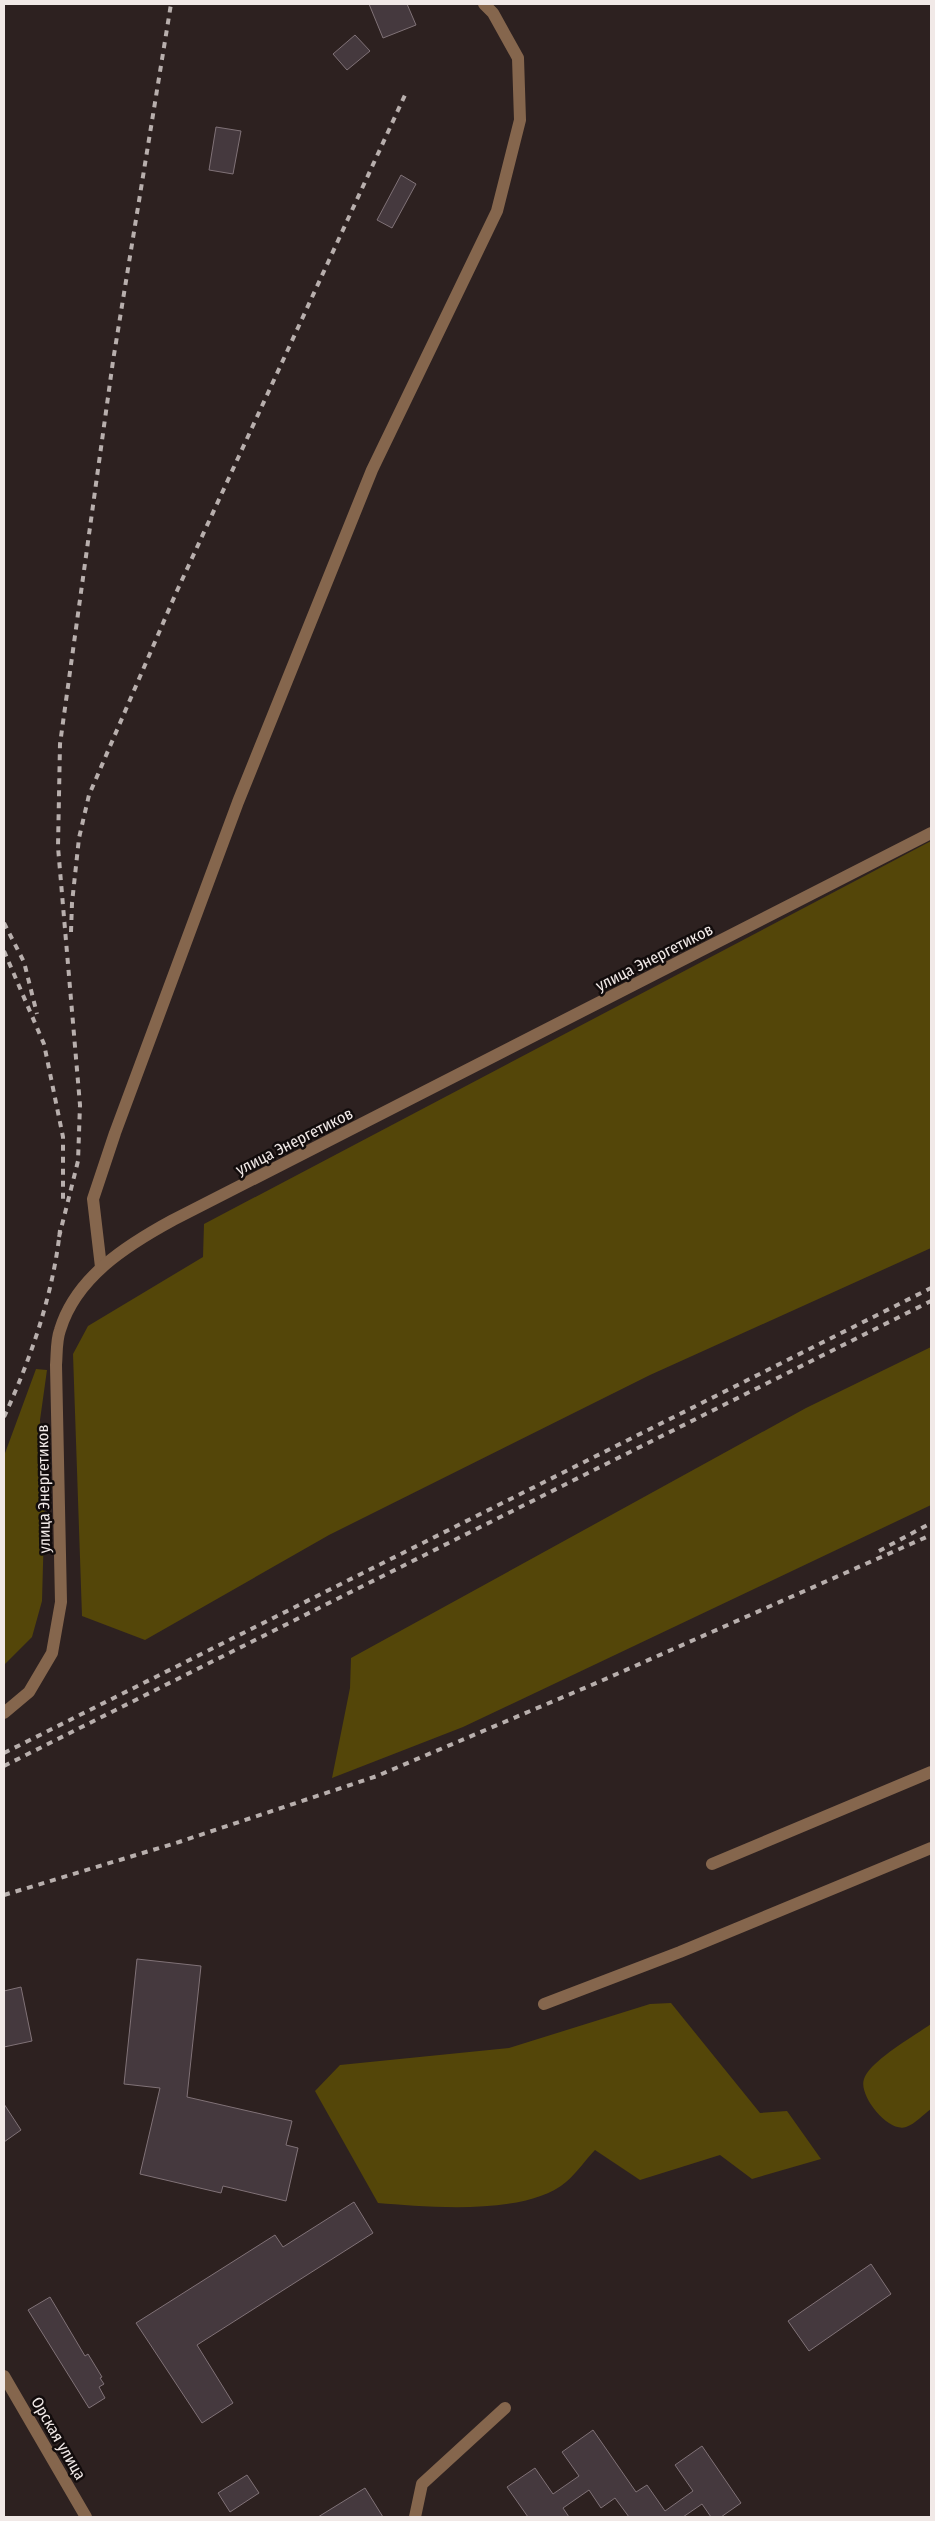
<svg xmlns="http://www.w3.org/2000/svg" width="935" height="2521" viewBox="0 0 935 2521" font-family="'Fira Sans Condensed',sans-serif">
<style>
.green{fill:#544609}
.building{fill:#45393e;stroke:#807277}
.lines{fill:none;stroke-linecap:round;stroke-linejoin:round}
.minor{stroke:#85664d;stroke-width:12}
.rail{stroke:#b8afad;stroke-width:4;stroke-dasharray:6 6;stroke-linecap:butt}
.labels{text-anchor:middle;stroke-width:5;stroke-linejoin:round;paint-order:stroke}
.street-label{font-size:16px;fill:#f1e9e7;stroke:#120c0c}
</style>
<rect width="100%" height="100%" fill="#2d2120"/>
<g class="green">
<polygon points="931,841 931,1248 650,1375 329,1535 145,1640 82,1616 73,1354 88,1326 203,1257 204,1224"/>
<polygon points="931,1347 931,1505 463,1727 332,1778 350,1688 351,1658 806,1408"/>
<polygon points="36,1369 47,1370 40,1420 45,1492 42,1601 32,1637 4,1665 4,1456"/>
<path d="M671 2003 760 2113 787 2111 821 2159 752 2179 720 2155 640 2180 595 2150C585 2160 577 2173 566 2182 526 2216 428 2207 378 2203L315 2091 340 2065 509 2048 650 2004Z"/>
<path d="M931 2024V2109C924 2114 915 2124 906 2127 888 2133 858 2095 864 2079 870 2061 914 2036 931 2024Z"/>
</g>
<g class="building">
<polygon points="369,4 407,4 416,25 383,38"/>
<polygon points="355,35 370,51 347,70 333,54"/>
<polygon points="216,127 241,131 233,174 209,170"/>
<polygon points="401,175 416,184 392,228 377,220"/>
<polygon points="137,1959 201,1966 187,2097 292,2121 286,2145 298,2148 286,2201 223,2186 221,2193 140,2174 160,2088 124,2084"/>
<polygon points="21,1987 32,2041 4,2047 4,1991"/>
<polygon points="4,2104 21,2130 4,2142"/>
<polygon points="354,2202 373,2233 197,2345 233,2403 202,2423 136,2323 275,2235 283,2247"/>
<polygon points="871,2264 891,2294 809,2351 788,2321"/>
<polygon points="50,2297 85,2356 88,2354 102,2377 100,2378 104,2384 99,2387 105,2398 89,2408 28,2310"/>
<polygon points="593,2430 636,2492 647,2485 665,2511 693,2491 675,2465 702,2446 741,2503 721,2517 711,2517 702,2504 683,2517 629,2517 615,2498 601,2508 589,2490 563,2508 569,2517 528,2517 507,2487 535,2468 553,2494 579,2476 562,2452"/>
<polygon points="247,2475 259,2493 230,2512 218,2493"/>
<polygon points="365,2488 383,2517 318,2517"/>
</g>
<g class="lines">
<g class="minor">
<polyline points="101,1267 93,1199 115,1133 238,802 372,470 497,211 520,120 518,58 493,13 484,4"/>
<path d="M4 1713 29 1692 52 1653 61 1602 56 1365C57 1354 56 1341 60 1330 76 1277 127 1245 173 1220L931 833"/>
<polyline points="712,1864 931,1772"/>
<polyline points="544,2004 680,1952 931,1848"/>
<polyline points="4,2376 86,2517"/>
<polyline points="415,2517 422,2484 505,2408"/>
</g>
<g class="rail">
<polyline points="4,923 24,962 37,1014"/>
<polyline points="71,932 72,903 79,838 89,795 176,593 405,95"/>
<polyline points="4,951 44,1044 63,1137 63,1200"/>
<polyline points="59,1237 78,1161 80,1105 58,847 60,744 113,361 171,4"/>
<path d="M4 1417C31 1358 53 1295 60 1230"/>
<polyline points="879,1551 931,1523"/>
<polyline points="4,1753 931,1288"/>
<polyline points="4,1766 931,1301"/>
<polyline points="4,1895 179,1842 377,1776 601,1681 931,1535"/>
</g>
</g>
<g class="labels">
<g class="street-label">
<text transform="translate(654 957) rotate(-27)" y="6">улица Энергетиков</text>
<text transform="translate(294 1141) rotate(-27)" y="6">улица Энергетиков</text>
<text transform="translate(43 1489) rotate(-91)" y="6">улица Энергетиков</text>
<text transform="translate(59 2438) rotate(60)" y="6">Орская улица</text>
</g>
</g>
<rect width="935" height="2521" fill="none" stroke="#f1e9e7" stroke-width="10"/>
</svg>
